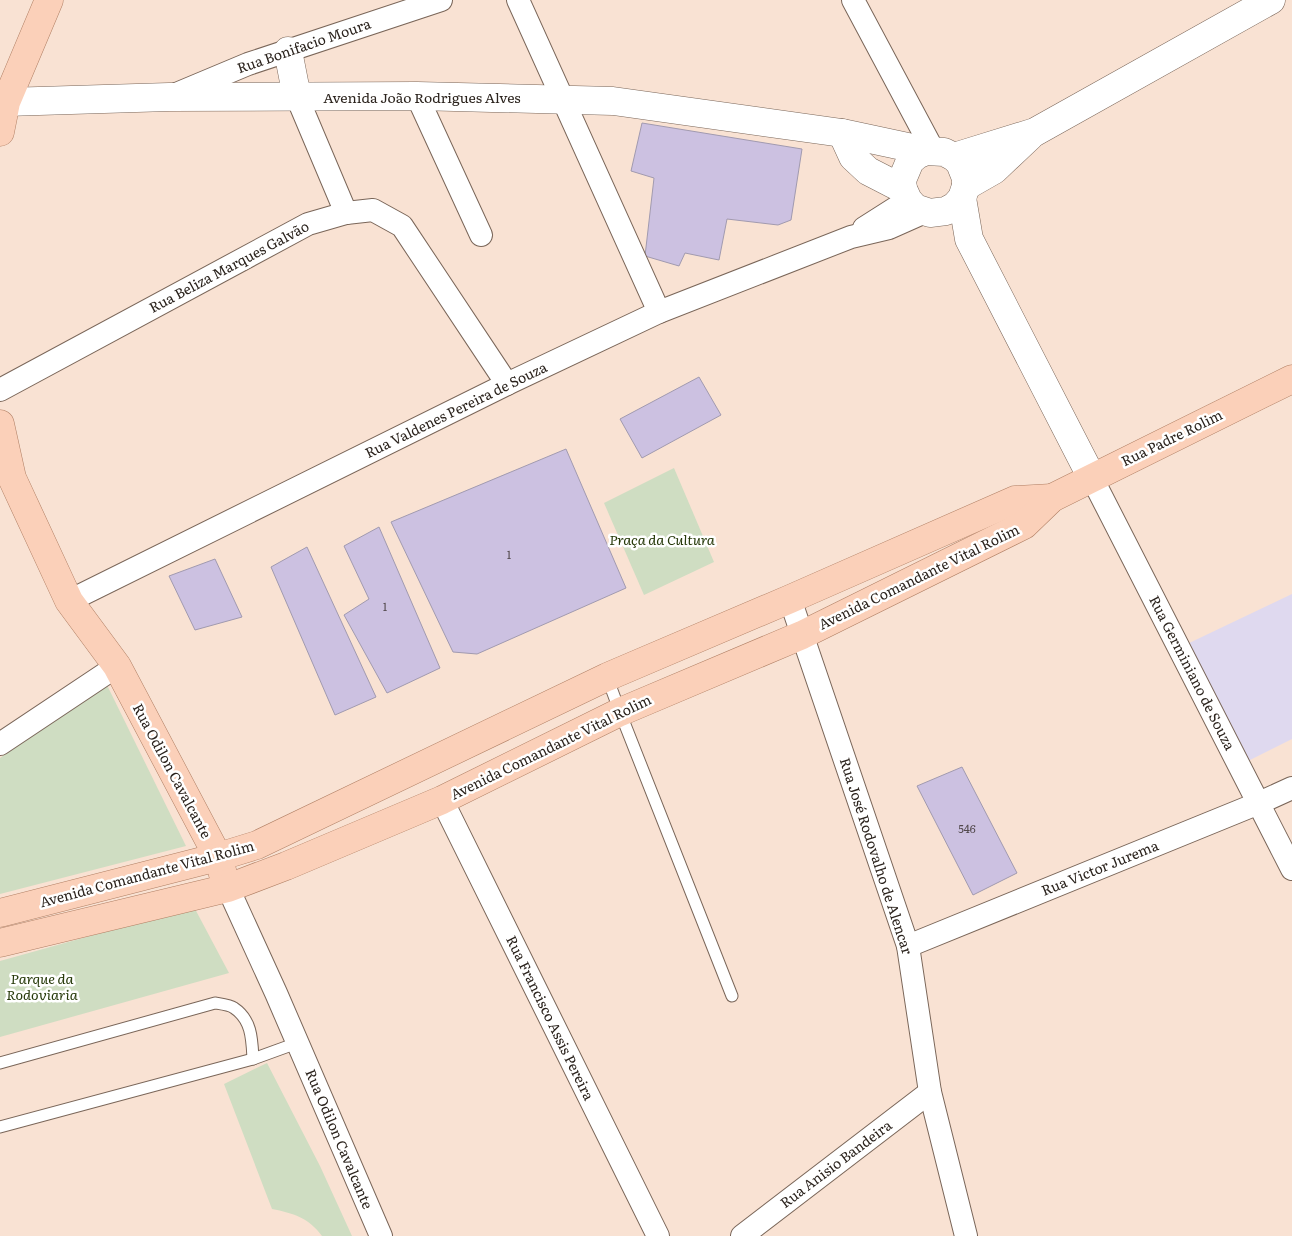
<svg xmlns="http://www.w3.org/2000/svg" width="1292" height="1236" viewBox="0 0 1292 1236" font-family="Literata,serif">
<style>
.education{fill:#dfd9ef}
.green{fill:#cfddc2}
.building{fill:#ccc1e1;stroke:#a19aaf}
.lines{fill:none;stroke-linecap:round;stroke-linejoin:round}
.lane-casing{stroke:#7a6659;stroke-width:13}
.street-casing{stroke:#7a6659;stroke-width:24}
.secondary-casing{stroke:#7a6659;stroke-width:29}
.primary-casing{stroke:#b07f64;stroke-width:29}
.lane{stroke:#fff;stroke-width:11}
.street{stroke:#fff;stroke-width:22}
.secondary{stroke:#fff;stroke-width:28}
.primary{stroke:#fbd0b9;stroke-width:28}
.labels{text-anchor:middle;stroke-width:5;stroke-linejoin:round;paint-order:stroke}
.number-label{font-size:11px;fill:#534a4e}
.street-label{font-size:14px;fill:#2b231d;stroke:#fff}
.park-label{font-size:14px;font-style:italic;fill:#263909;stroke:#fff}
</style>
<rect width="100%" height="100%" fill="#f9e2d3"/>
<polygon class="education" points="1292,594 1292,739 1246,762 1185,645"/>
<g class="green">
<polygon points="674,468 714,562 644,595 604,503"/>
<polygon points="104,679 186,846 0,894 0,758"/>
<polygon points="194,907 229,973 0,1037 0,961"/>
<path d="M267 1063 320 1166 352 1236H322C309 1218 293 1213 272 1209L224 1084Z"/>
</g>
<g class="building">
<polygon points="642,123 802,149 791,220 778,225 727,219 719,260 685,253 679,266 645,256 654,178 631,171"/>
<polygon points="699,377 721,415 642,458 620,419"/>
<polygon points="566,449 626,588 477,654 453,652 391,522"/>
<polygon points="379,527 440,668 387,693 344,615 369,599 344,546"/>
<polygon points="307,547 376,697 335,715 271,567"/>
<polygon points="215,559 242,617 195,630 169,576"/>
<polygon points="962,767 1017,873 973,895 917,786"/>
</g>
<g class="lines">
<defs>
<g id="lane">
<polyline points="607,677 620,712 732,996"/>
<path d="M0 1063 215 1003C221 1004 230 1005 234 1008 252 1020 252 1040 253 1059"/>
<polyline points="0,1127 253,1059 297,1043"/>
</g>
<g id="street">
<polyline points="518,0 659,312"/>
<polyline points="853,0 933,150"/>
<polyline points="174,95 248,64 441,0"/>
<polyline points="417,96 481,235"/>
<polyline points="297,97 346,213"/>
<polyline points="864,228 908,200"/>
<polyline points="0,390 308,224 346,213 373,210 402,226 507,384"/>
<polyline points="1092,478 1292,869"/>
<polyline points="790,599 908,946 930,1092 966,1236"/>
<polyline points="69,601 507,384 659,312 851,237 889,228 925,212"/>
<polyline points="0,744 117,666"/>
<polyline points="442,800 658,1236"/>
<polyline points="228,888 276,993 381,1236"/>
<polyline points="908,946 1259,803 1292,788"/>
<polyline points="742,1236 930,1092"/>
</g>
<g id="secondary">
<polyline points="288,51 297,97"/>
<polyline points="6,102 169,97 417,96 613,101 842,133 926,151 944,152 954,157 960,163 966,178 966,186 962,198 955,206 946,211 930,213 915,208 908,200 903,189 902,180 910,161 917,155 926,151"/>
<polyline points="842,133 853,157 868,171 903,189"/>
<polyline points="954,157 1035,132 1271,0"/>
<polyline points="966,186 994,170 1030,136"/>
<polyline points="962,198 969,239 1092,478"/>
</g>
<g id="primary">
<polyline points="0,132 6,102 49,0"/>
<polyline points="0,424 12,478 69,601 117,666 218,857 223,874"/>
<polyline points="0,913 218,857 257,845 607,677 790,599 1015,500 1052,498"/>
<polyline points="0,943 228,888 286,866 442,800 620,712 802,635 1024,525 1052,498 1292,379"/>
</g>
</defs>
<use href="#lane" class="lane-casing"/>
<use href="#street" class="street-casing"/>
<use href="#secondary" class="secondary-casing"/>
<use href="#primary" class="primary-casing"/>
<use href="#lane" class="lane"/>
<use href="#street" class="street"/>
<use href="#secondary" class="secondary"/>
<use href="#primary" class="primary"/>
</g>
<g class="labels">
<g class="number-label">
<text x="509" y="559">1</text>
<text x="385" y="611">1</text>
<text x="967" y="833">546</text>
</g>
<g class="street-label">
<text transform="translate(304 46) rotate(-19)" y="5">Rua Bonifacio Moura</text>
<text x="422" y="103">Avenida João Rodrigues Alves</text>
<text transform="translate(229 267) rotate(-28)" y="5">Rua Beliza Marques Galvão</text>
<text transform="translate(456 410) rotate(-26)" y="5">Rua Valdenes Pereira de Souza</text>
<text transform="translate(1172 438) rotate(-26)" y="5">Rua Padre Rolim</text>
<text transform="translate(919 577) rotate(-26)" y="5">Avenida Comandante Vital Rolim</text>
<text transform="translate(1192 673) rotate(63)" y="5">Rua Germiniano de Souza</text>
<text transform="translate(551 747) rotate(-26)" y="5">Avenida Comandante Vital Rolim</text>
<text transform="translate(172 771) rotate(62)" y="5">Rua Odilon Cavalcante</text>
<text transform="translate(876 856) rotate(72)" y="5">Rua José Rodovalho de Alencar</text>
<text transform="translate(1100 868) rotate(-22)" y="5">Rua Victor Jurema</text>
<text transform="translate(147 874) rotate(-15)" y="5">Avenida Comandante Vital Rolim</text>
<text transform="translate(550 1018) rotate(64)" y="5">Rua Francisco Assis Pereira</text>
<text transform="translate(339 1139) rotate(67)" y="5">Rua Odilon Cavalcante</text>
<text transform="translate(836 1164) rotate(-37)" y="5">Rua Anisio Bandeira</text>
</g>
<g class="park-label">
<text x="662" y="545">Praça da Cultura</text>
<text x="42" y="984">Parque da<tspan x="42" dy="16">Rodoviaria</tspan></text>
</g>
</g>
</svg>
